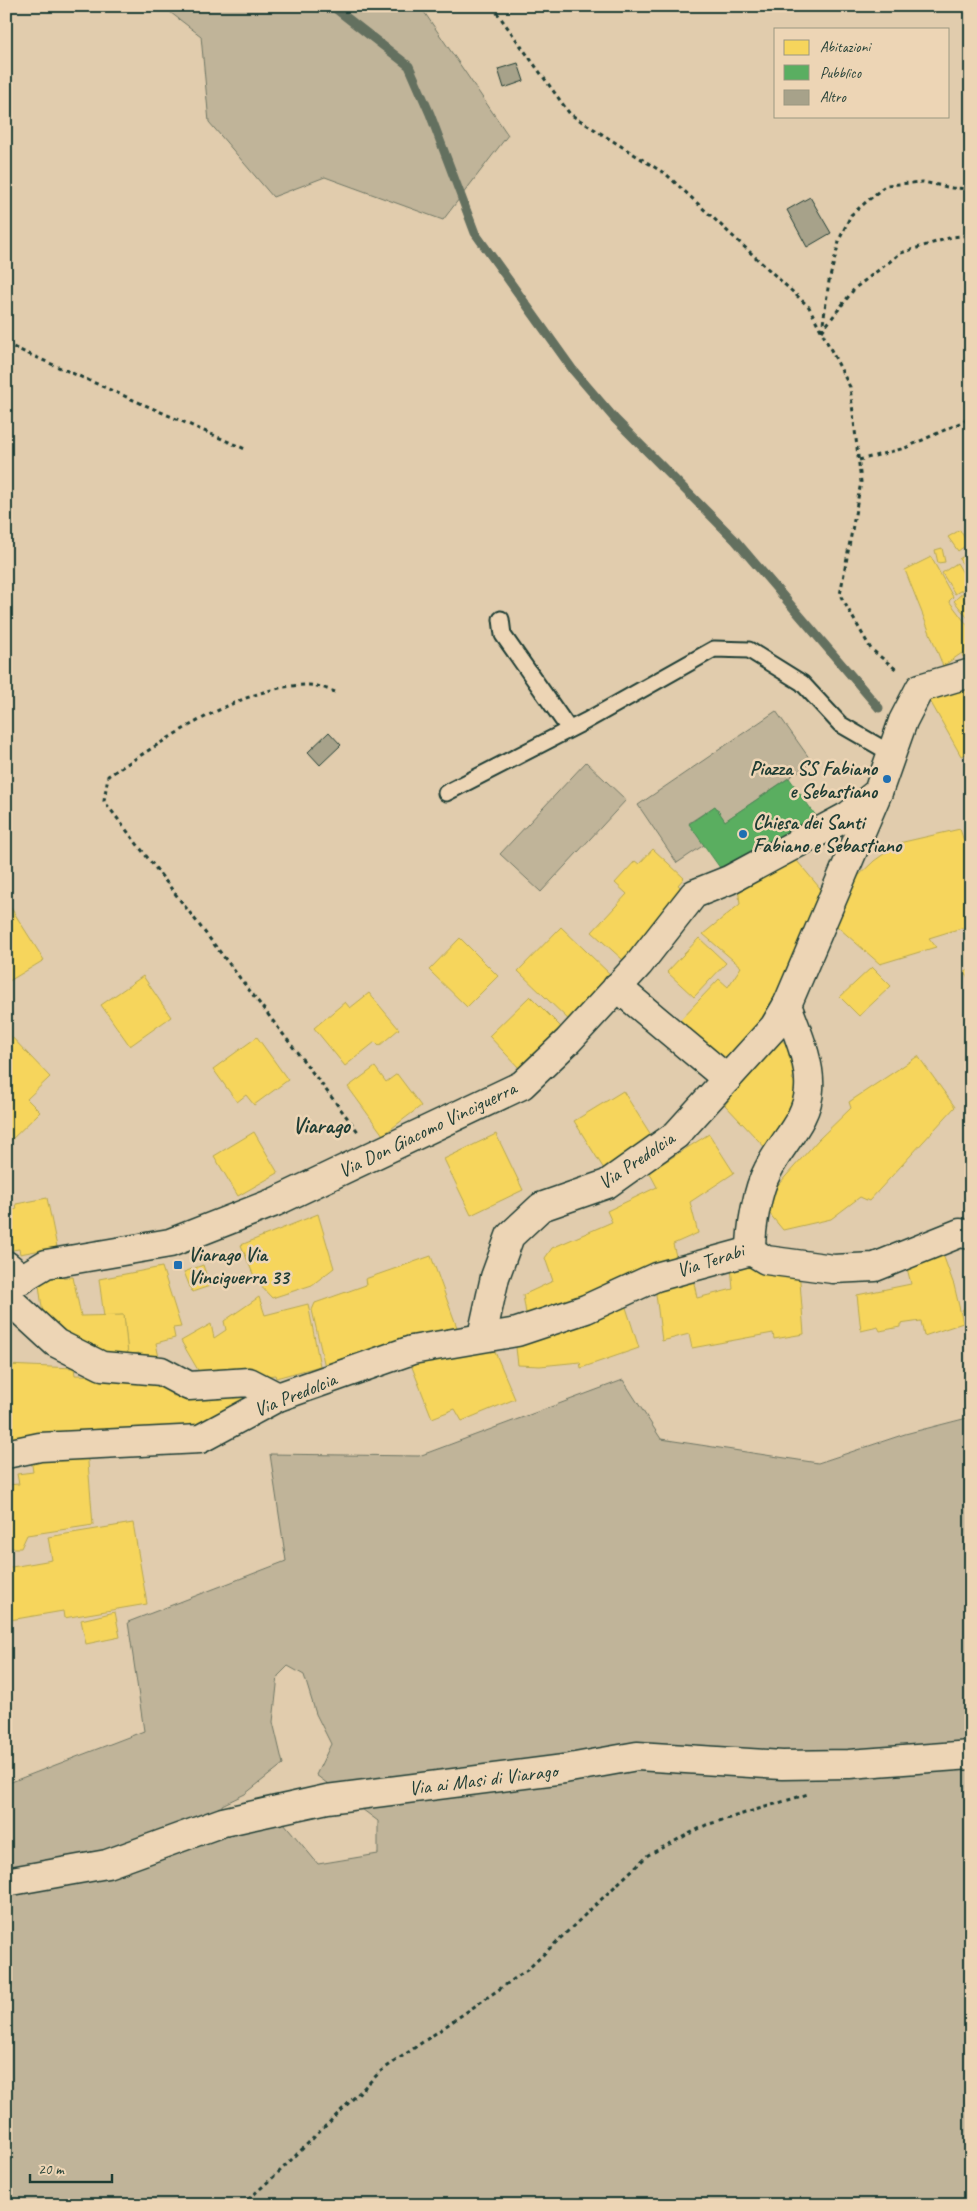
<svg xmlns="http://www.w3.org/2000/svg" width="977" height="2211" viewBox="0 0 977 2211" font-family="Caveat,sans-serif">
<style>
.green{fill:#c0b499;stroke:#707866;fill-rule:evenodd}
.homes{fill:#f6d55c;stroke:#b6a750}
.public{fill:#5aae61;stroke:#488c54}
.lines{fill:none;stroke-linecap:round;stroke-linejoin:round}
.stream{stroke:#636f5f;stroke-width:9}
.building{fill:#a7a28a;stroke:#1f3d34}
.lane-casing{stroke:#1f3d34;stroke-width:19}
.street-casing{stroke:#1f3d34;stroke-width:31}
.secondary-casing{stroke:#1f3d34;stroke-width:31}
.path{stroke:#1f3d34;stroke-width:3;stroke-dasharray:4 4;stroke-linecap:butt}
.lane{stroke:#edd5b5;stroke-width:15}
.street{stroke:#edd5b5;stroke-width:28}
.secondary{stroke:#edd5b5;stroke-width:28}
.poi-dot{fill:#1f6fb2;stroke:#edd5b5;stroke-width:2}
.labels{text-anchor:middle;stroke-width:5;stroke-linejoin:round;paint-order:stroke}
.poi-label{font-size:20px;font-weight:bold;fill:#1f3d34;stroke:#edd5b5;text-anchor:start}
.street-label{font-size:20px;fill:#1f3d34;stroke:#edd5b5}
.quarter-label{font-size:22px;font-weight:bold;fill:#1f3d34;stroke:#edd5b5}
</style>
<rect width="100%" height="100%" fill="#e1ccad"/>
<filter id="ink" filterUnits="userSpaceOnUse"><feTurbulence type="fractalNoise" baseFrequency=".02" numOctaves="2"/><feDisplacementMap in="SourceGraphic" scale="10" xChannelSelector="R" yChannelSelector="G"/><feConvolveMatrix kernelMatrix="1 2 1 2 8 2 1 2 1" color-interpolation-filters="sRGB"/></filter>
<g filter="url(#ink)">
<g class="green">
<polygon points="162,6 420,6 508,135 443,220 325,177 273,197 209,122 201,36"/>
<polygon points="776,711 812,762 725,821 715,806 689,823 704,845 677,863 638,805"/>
<polygon points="586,762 626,800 541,892 500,854"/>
<path d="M623 1380 661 1439 818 1463 905 1434 971 1417V2205H6V1784L144 1731 128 1622 286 1561 270 1454 419 1456ZM288 1666 304 1675 316 1714 331 1744 316 1775 378 1821V1854L318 1864 284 1823 227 1836 222 1805 245 1794 283 1764 273 1722 278 1676Z"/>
</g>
<g class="homes">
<polygon points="960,530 968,544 958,551 948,537"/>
<polygon points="942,548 945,562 938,563 935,550"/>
<polygon points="971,551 971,576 959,559"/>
<polygon points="931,557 953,597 949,601 971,630 971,651 963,657 962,653 943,666 905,570"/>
<polygon points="957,563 970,585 955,594 942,573"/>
<polygon points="971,585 971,622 954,601"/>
<polygon points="971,680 971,755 968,753 961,756 929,699"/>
<polygon points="960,829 971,862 971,925 929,938 936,947 880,964 831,921 853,881 874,861 899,843"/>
<polygon points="653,849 684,878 678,885 686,892 623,960 592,932 627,894 615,883 635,861 639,864"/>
<polygon points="792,855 830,900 778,1005 729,1063 680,1020 719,979 728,987 741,967 703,934 740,904 738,887"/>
<polygon points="11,908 44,960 6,983 6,911"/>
<polygon points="561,927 613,977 571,1022 518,971"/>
<polygon points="460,938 498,976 467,1007 429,970"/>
<polygon points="699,938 726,963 694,997 667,972"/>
<polygon points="872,967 891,986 859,1016 840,997"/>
<polygon points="971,969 971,984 965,972"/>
<polygon points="143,976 171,1017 130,1046 101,1005"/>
<polygon points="369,993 399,1029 379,1046 375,1042 345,1066 314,1028 345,1002 350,1008"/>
<polygon points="530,996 562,1028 520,1069 489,1036"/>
<polygon points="7,1032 50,1077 27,1099 40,1112 6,1145"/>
<polygon points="776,1035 803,1060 792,1079 806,1092 772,1155 725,1105"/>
<polygon points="257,1037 288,1080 254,1105 246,1095 237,1102 213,1069"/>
<polygon points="918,1056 955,1107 869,1201 860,1197 831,1219 783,1230 769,1213 770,1194 818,1140 851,1108 849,1102"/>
<polygon points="375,1067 386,1082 397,1074 421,1106 383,1135 348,1087"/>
<polygon points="623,1091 653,1138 604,1169 574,1121"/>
<polygon points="254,1132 278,1173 238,1196 214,1156"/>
<polygon points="496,1134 523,1190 471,1215 444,1159"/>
<polygon points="709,1134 734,1173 690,1202 698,1233 673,1244 679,1268 528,1326 523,1295 553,1281 545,1258 552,1248 612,1222 607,1211 657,1187 649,1172"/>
<polygon points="47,1198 57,1247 20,1254 19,1249 6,1251 6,1211 17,1209 16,1204"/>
<polygon points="318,1214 334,1268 312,1285 272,1298 256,1281 241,1245"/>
<polygon points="941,1249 954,1285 963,1323 924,1336 921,1321 900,1324 900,1327 880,1331 878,1327 861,1331 857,1295 911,1284 907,1268"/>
<polygon points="431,1256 458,1330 325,1367 312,1310 315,1303 366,1285 365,1279"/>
<polygon points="203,1265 210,1286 192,1292 184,1272"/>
<polygon points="731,1266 799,1269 804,1334 774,1339 773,1333 692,1348 689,1334 662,1341 654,1279 692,1273 697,1298 733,1289"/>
<polygon points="162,1267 181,1327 173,1328 175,1338 156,1343 160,1363 141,1366 139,1353 128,1355 124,1315 104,1317 99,1279"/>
<polygon points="73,1277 81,1316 124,1315 128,1355 83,1352 43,1315 38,1278"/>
<polygon points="259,1297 265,1315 308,1304 320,1366 276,1378 275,1375 205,1382 181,1341 211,1324 214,1338 226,1330 224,1321"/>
<polygon points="623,1298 639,1348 581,1368 580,1362 540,1366 518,1365 515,1339"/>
<polygon points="971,1304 971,1324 962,1310"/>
<polygon points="493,1347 515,1399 462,1421 455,1409 432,1418 410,1362"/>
<polygon points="6,1365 74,1368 75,1375 163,1378 173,1396 241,1386 246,1405 209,1428 168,1435 6,1439"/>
<polygon points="87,1450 93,1525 27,1535 21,1548 6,1548 6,1485 19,1484 17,1474 33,1472 31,1458"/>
<polygon points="133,1523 147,1604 64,1618 63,1611 10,1620 6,1603 6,1568 52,1560 48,1537"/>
<polygon points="115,1612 120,1637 86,1644 81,1620"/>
</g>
<polygon class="public" points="789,778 816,816 747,863 723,872 689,824 715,806 725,821"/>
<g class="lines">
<polyline class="stream" points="332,6 409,66 430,114 475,233 573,370 615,419 735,540 879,708"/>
</g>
<g class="building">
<polygon points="518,63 524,81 504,88 498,69"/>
<polygon points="810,197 831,233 807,247 787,210"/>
<polygon points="329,732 341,745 320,765 308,752"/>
</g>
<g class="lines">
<defs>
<g id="lane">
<polyline points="501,619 503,635 569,729"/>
<polyline points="446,793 586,721 714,649 749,650 802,683 840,724 892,754"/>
</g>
<g id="street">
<polyline points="617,987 727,1079"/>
<path d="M751 1251C751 1228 757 1190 768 1170 781 1143 808 1120 809 1089 811 1062 796 1030 787 1005"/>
<polyline points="751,1251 766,1260 833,1269 875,1267 960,1233 971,1235"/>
<polyline points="6,1265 23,1279"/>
<polyline points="6,1297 56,1343 102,1366 161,1371 189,1386 249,1382 278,1397"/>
<polyline points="482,1336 495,1277 510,1236 541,1207 607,1184 676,1135 774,1027 787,1005 878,792"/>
<polyline points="6,1454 40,1447 200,1439 278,1397 412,1350 517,1332 586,1309 656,1277 751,1251"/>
<polyline points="6,1882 107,1864 223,1822 327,1799 564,1769 637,1756 782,1765 849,1764 971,1755"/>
</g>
<polyline id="secondary" points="6,1288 46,1264 170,1243 275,1202 522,1085 568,1041 639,964 694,894 729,880 848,816 878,792 903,721 920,688 971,673"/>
</defs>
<use href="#lane" class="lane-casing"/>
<use href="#street" class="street-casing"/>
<use href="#secondary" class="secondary-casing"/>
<g class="path">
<polyline points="492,6 570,114 667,175 809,307 850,387 861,482 840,595 871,649 898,671"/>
<polyline points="822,331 829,281 840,238 851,215 886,185 923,182 952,188 971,189"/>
<polyline points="822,331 855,288 901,253 952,237 971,235"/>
<polyline points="6,344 245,449"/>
<polyline points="859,460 905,448 971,418"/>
<path d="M335 692C327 689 317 685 309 685 243 684 163 742 108 776L104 801 359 1133"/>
<polyline points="242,2205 280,2171 381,2071 527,1970 648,1855 706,1825 808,1794"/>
</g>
<use href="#lane" class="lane"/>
<use href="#street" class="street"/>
<use href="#secondary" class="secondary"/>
</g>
</g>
<g class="poi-dot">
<circle cx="887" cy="779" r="5"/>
<circle cx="743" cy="834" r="5"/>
<rect x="173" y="1260" width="10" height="10" rx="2.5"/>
</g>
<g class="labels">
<g class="poi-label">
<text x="877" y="775" text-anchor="end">Piazza SS Fabiano<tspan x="877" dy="23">e Sebastiano</tspan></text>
<text x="753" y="829">Chiesa dei Santi<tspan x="753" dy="23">Fabiano e Sebastiano</tspan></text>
<text x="188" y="1261">Viarago Via<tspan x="188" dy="23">Vinciguerra 33</tspan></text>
</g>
<g class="street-label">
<text transform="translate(427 1129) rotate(-26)" y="7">Via Don Giacomo Vinciguerra</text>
<text transform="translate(636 1160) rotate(-34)" y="7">Via Predolcia</text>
<text transform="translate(710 1260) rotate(-18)" y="7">Via Terabi</text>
<text transform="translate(295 1394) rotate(-22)" y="7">Via Predolcia</text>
<text transform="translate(483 1779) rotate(-7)" y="7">Via ai Masi di Viarago</text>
</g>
<g class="quarter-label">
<text x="321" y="1133">Viarago</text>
</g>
</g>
<rect width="977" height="2211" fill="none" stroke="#edd5b5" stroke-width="25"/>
<rect x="12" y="12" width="952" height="2186" fill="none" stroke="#1f3d34" stroke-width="2" filter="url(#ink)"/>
<rect x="774" y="28" width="175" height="90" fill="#edd5b5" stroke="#9b9881"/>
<rect x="784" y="40" width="25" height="15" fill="#f6d55c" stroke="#9b9881"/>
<text x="820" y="52" font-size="15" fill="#1f3d34">Abitazioni</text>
<rect x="784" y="65" width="25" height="15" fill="#5aae61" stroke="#9b9881"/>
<text x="820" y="78" font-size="15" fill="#1f3d34">Pubblico</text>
<rect x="784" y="90" width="25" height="15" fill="#a7a28a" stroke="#9b9881"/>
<text x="820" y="102" font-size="15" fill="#1f3d34">Altro</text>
<path d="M30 2174v8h82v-8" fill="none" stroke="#1f3d34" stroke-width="2.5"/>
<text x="38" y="2174" font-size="15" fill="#1f3d34" stroke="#edd5b5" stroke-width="4" paint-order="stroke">20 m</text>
</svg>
